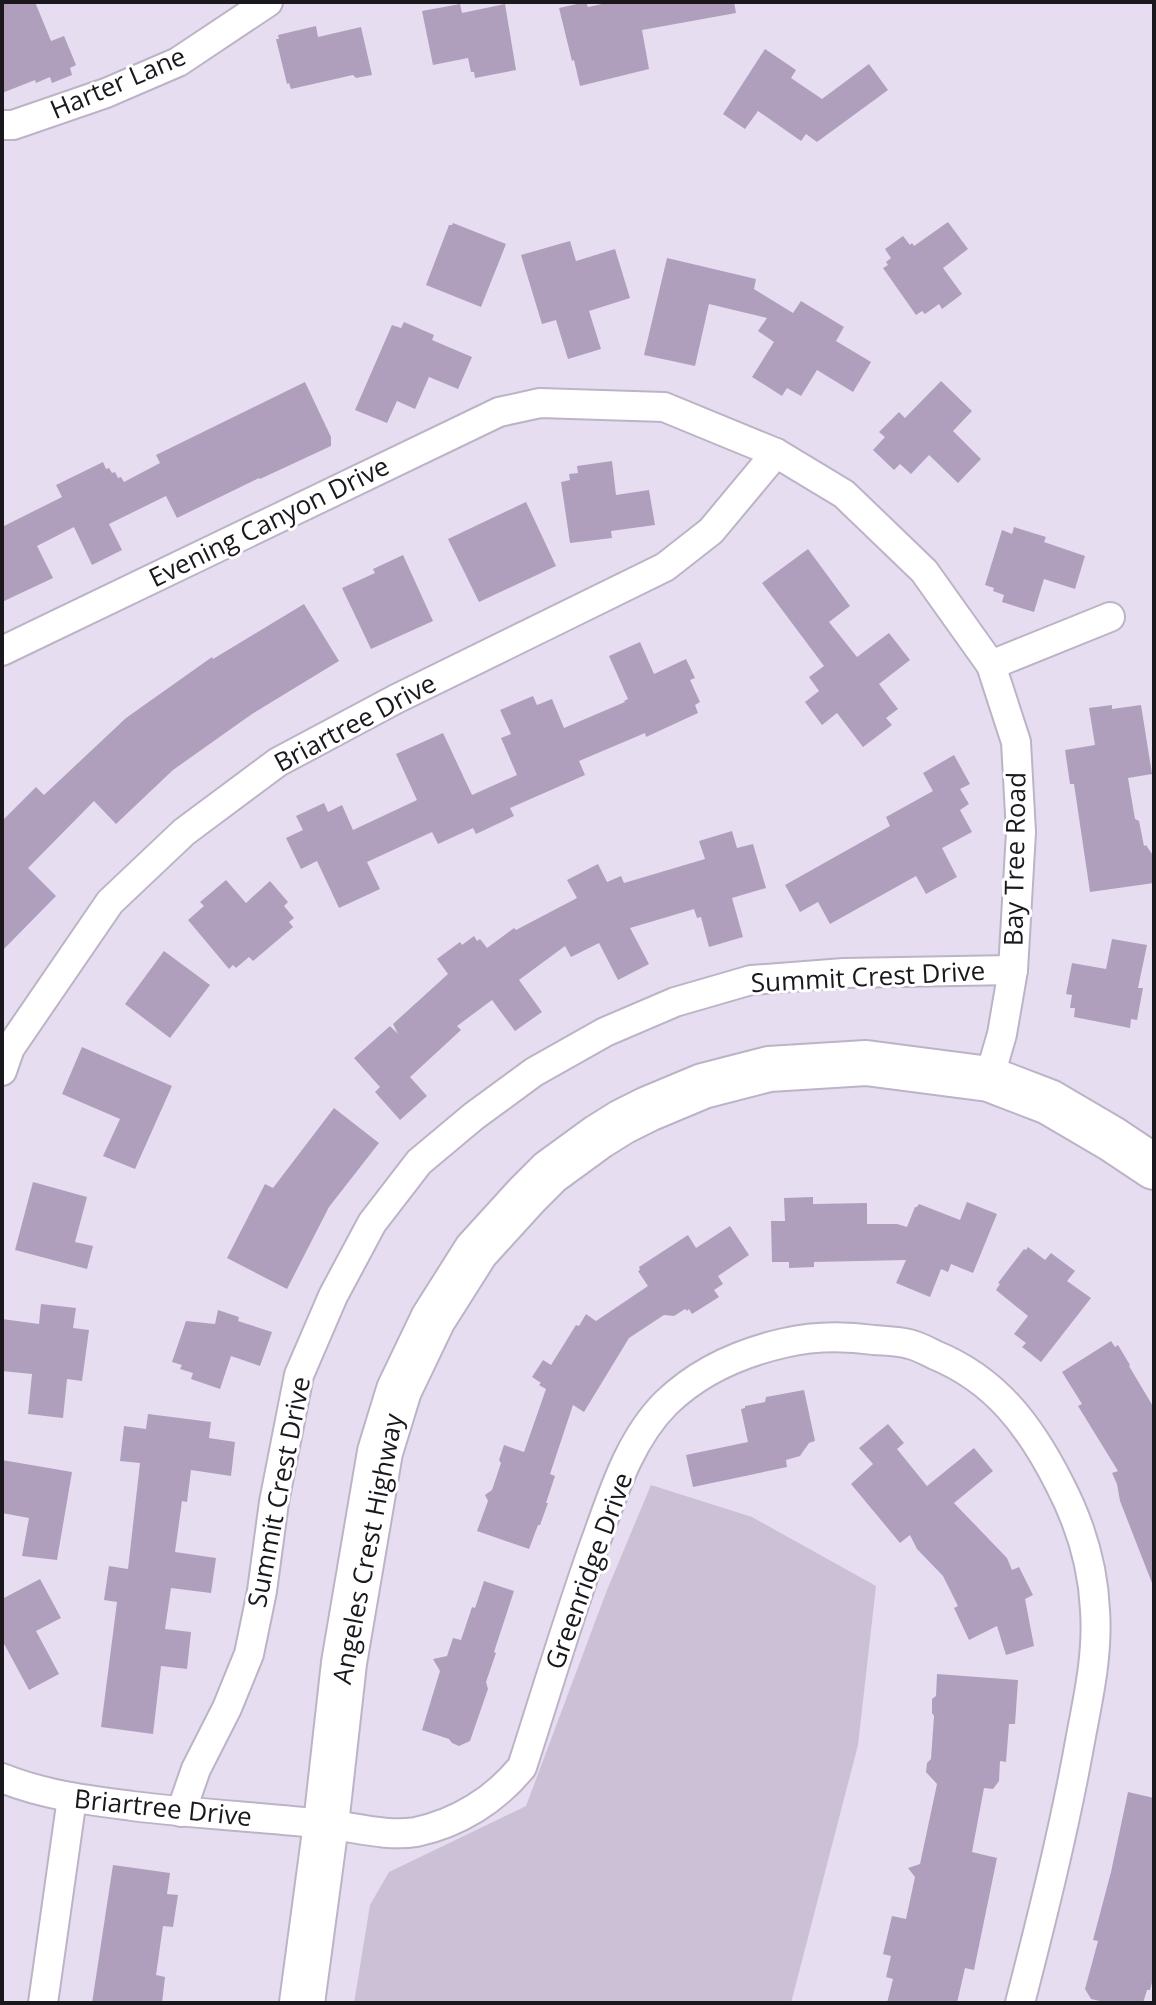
<svg xmlns="http://www.w3.org/2000/svg" width="1156" height="2005" viewBox="0 0 1156 2005" font-family="'Open Sans',sans-serif">
<style>
.green{fill:#cbc0d6}
.building{fill:#af9fbd}
.lines{fill:none;stroke-linecap:round;stroke-linejoin:round}
.minor-casing{stroke:#bdb3c6;stroke-width:32}
.primary-casing{stroke:#bdb3c6;stroke-width:48}
.minor{stroke:#fff;stroke-width:28}
.primary{stroke:#fff;stroke-width:44}
.labels{text-anchor:middle;stroke-width:6;stroke-linejoin:round;paint-order:stroke}
.street-label{font-size:26px;fill:#1a171d;stroke:#fff}
</style>
<rect width="100%" height="100%" fill="#e7ddf0"/>
<polygon class="green" points="651,1485 752,1517 876,1586 858,1745 791,2003 354,2003 370,1905 389,1872 526,1806 607,1590"/>
<g class="building">
<polygon points="2,2 35,2 51,41 64,36 76,65 70,68 72,75 52,83 50,77 36,83 35,80 2,93"/>
<polygon points="586,2 588,7 611,2 734,2 736,13 642,30 649,69 580,86 574,60 572,61 559,8"/>
<polygon points="460,4 462,13 505,4 516,70 475,78 474,72 471,72 468,58 433,65 422,11"/>
<polygon points="316,26 318,37 361,27 372,75 356,78 353,75 291,89 289,83 287,84 276,39 279,39 278,35"/>
<polygon points="765,49 796,70 791,78 822,99 869,64 888,90 817,142 806,134 801,141 758,111 745,129 723,114"/>
<polygon points="948,222 968,249 943,268 962,294 942,309 939,304 925,314 922,311 916,315 883,268 888,265 886,262 891,258 885,249 903,236 910,245 912,243 914,246"/>
<polygon points="453,223 506,244 481,307 426,285 449,225 452,225"/>
<polygon points="570,241 576,261 615,249 630,298 589,311 601,349 568,359 556,320 542,324 521,255"/>
<polygon points="667,258 756,279 754,289 793,313 801,301 844,327 836,341 871,362 853,392 817,370 801,396 787,388 782,396 752,377 774,342 758,331 767,318 709,304 695,366 644,355"/>
<polygon points="404,322 434,335 432,340 472,357 458,389 429,377 415,409 397,401 387,423 355,410 392,325 401,328"/>
<polygon points="941,381 972,411 953,431 981,459 958,483 929,455 911,474 900,464 894,470 873,450 885,437 879,432 899,412 905,418"/>
<polygon points="305,382 331,437 331,446 260,479 259,478 177,518 166,496 109,524 122,550 92,565 74,527 37,546 53,578 2,602 2,527 62,497 56,485 103,462 106,469 109,468 112,473 115,472 118,478 121,477 124,482 160,463 156,455"/>
<polygon points="612,461 616,495 649,490 655,525 611,531 612,538 570,543 561,482 570,480 569,474 578,473 577,466"/>
<polygon points="526,502 556,566 479,602 448,539"/>
<polygon points="1014,527 1046,537 1044,542 1085,556 1075,589 1044,579 1034,612 1002,602 1004,595 993,591 994,588 985,585 1002,530 1012,534"/>
<polygon points="808,549 850,606 829,622 857,657 889,633 910,660 879,684 898,709 886,718 892,725 863,747 837,713 822,725 805,702 819,691 809,677 824,666 762,583"/>
<polygon points="403,555 433,621 371,649 342,588 375,573 373,569"/>
<polygon points="304,604 339,661 252,714 173,770 116,824 94,801 28,868 56,896 2,951 2,821 36,787 44,795 126,718 212,657 213,659"/>
<polygon points="640,642 654,674 686,659 695,678 690,680 700,702 695,705 698,713 646,737 645,733 579,761 585,775 510,808 514,816 476,834 473,828 438,844 432,832 367,862 380,889 339,908 317,861 301,869 286,838 303,830 296,816 324,803 328,812 342,805 353,830 417,800 396,754 443,733 472,795 517,775 501,738 511,734 500,710 533,696 537,705 552,699 564,728 625,702 624,701 628,699 609,656"/>
<polygon points="1112,705 1112,709 1141,705 1152,774 1128,778 1135,819 1139,821 1144,846 1146,845 1154,857 1154,883 1090,892 1074,784 1070,784 1065,750 1095,745 1089,708"/>
<polygon points="954,755 970,784 960,789 969,804 960,810 972,832 942,848 957,877 926,894 916,876 830,924 818,902 800,912 785,885 890,826 886,817 933,791 923,773"/>
<polygon points="732,831 737,848 753,844 766,888 732,898 743,937 709,947 701,917 697,918 694,909 630,928 649,964 618,980 599,943 571,957 565,946 519,980 542,1012 515,1031 492,1000 457,1026 461,1030 410,1077 427,1096 400,1120 375,1092 380,1087 354,1058 390,1026 398,1034 393,1024 448,974 437,959 460,942 462,945 474,936 477,941 480,939 487,948 514,928 516,930 577,898 567,880 598,864 607,882 621,876 624,883 705,859 699,841"/>
<polygon points="226,880 246,903 270,881 288,902 284,906 294,918 289,922 293,927 253,961 249,957 236,968 233,965 229,969 188,920 204,906 200,902"/>
<polygon points="1112,939 1147,945 1138,988 1143,988 1137,1020 1131,1019 1130,1028 1074,1017 1075,1008 1070,1008 1072,995 1066,994 1072,963 1106,969"/>
<polygon points="164,951 210,985 170,1038 125,1004"/>
<polygon points="82,1047 172,1086 135,1169 103,1156 120,1119 62,1094"/>
<polygon points="334,1108 379,1143 329,1207 287,1289 227,1258 265,1184 273,1188"/>
<polygon points="33,1182 87,1197 75,1242 93,1246 87,1269 15,1250"/>
<polygon points="813,1197 813,1204 867,1203 867,1224 897,1224 907,1227 915,1207 917,1207 919,1204 960,1220 967,1202 997,1214 973,1273 951,1264 948,1272 941,1269 930,1297 896,1283 906,1260 814,1262 814,1267 789,1268 789,1262 772,1262 771,1221 785,1221 784,1198"/>
<polygon points="730,1226 749,1255 718,1276 723,1284 714,1290 719,1297 692,1314 689,1309 687,1311 685,1309 674,1316 664,1315 629,1338 584,1412 573,1405 550,1474 555,1476 546,1503 548,1503 540,1525 538,1525 529,1549 477,1531 488,1501 485,1495 492,1490 501,1463 499,1460 504,1445 524,1452 546,1389 539,1385 541,1383 532,1377 543,1360 551,1365 576,1325 579,1326 586,1314 596,1321 648,1286 638,1271 640,1270 639,1267 688,1235 696,1248"/>
<polygon points="1028,1247 1045,1260 1051,1253 1075,1271 1067,1281 1091,1298 1041,1362 1022,1347 1026,1343 1014,1334 1028,1316 996,1290 1000,1284 998,1283 1024,1249 1026,1250"/>
<polygon points="41,1304 76,1308 73,1328 89,1330 82,1381 67,1379 63,1418 28,1414 32,1374 2,1371 2,1319 39,1324"/>
<polygon points="218,1310 239,1317 238,1321 272,1332 260,1366 231,1356 220,1389 191,1379 193,1373 180,1369 182,1365 172,1362 186,1321 215,1324"/>
<polygon points="1111,1341 1115,1347 1118,1345 1130,1365 1129,1366 1154,1408 1154,1582 1152,1583 1120,1501 1117,1484 1112,1473 1118,1471 1078,1406 1082,1404 1062,1372"/>
<polygon points="804,1390 815,1441 809,1443 800,1456 786,1460 787,1467 693,1487 686,1455 748,1442 741,1409 745,1408 745,1406 765,1402 766,1397"/>
<polygon points="148,1414 211,1422 209,1438 235,1442 231,1476 191,1470 187,1502 182,1501 175,1552 216,1558 211,1593 171,1588 165,1629 191,1632 187,1669 161,1666 153,1734 101,1727 117,1602 104,1600 109,1566 128,1569 140,1463 120,1461 124,1426 146,1429"/>
<polygon points="888,1424 904,1443 897,1449 927,1486 974,1448 993,1471 954,1503 1007,1558 1012,1570 1019,1567 1033,1595 1025,1599 1034,1646 1006,1655 997,1626 969,1640 954,1608 958,1606 943,1576 917,1549 910,1535 900,1543 851,1484 873,1464 859,1448"/>
<polygon points="2,1460 72,1472 57,1560 22,1556 29,1518 2,1513"/>
<polygon points="40,1579 61,1618 36,1631 59,1674 29,1690 2,1640 2,1599"/>
<polygon points="484,1581 514,1591 494,1652 496,1653 486,1682 488,1689 470,1741 459,1746 452,1743 449,1739 422,1730 440,1671 433,1659 447,1656 453,1638 461,1640 472,1607 475,1608"/>
<polygon points="937,1674 1018,1680 1015,1724 1009,1724 1006,1762 1000,1761 999,1781 993,1789 984,1788 972,1852 997,1858 974,1970 965,1968 957,2003 887,2003 893,1979 886,1977 891,1956 883,1954 892,1916 906,1919 915,1877 908,1868 920,1864 937,1784 926,1772 927,1763 931,1759 934,1716 932,1713 932,1699 936,1696"/>
<polygon points="1128,1792 1154,1798 1154,1975 1150,1990 1147,1990 1143,2003 1108,2003 1091,1999 1085,1989 1098,1941 1093,1940 1111,1872"/>
<polygon points="113,1865 170,1873 167,1894 178,1895 173,1927 163,1926 156,1975 165,1977 162,2003 92,2003"/>
</g>
<g class="lines">
<defs>
<g id="minor">
<polyline points="2,125 13,125 106,93 178,62 268,2"/>
<polyline points="2,651 499,412 540,403 664,407 776,453 844,494 924,571 991,665 1016,742 1021,832 1013,970 1002,1034 989,1079"/>
<polyline points="991,665 1110,617"/>
<polyline points="2,1071 10,1048 110,902 184,832 278,762 396,699 665,567 711,531 776,453"/>
<path d="M2 1778C44 1795 87 1800 132 1806 196 1814 261 1817 325 1824 354 1827 387 1837 416 1832 458 1823 495 1800 522 1767 546 1693 568 1619 594 1546 612 1497 628 1441 666 1403 699 1371 740 1353 784 1343 814 1336 844 1336 874 1340 886 1341 898 1341 909 1344 918 1346 927 1351 935 1355 996 1380 1030 1426 1059 1483 1080 1523 1093 1565 1095 1610 1098 1653 1089 1694 1081 1736 1065 1826 1043 1914 1020 2003"/>
<polyline points="181,1812 196,1769 227,1708 249,1654 262,1591 274,1502 299,1375 333,1296 372,1223 419,1162 474,1116 534,1072 605,1032 675,1002 751,980 844,973 1013,970"/>
<polyline points="43,2003 72,1798"/>
</g>
<polyline id="primary" points="302,2003 326,1824 344,1663 380,1452 399,1390 433,1319 476,1251 527,1195 550,1172 598,1137 622,1122 648,1109 703,1086 769,1069 866,1063 989,1079 1049,1102 1112,1139 1154,1167"/>
</defs>
<use href="#minor" class="minor-casing"/>
<use href="#primary" class="primary-casing"/>
<use href="#minor" class="minor"/>
<use href="#primary" class="primary"/>
</g>
<g class="labels">
<g class="street-label">
<text transform="translate(118 83) rotate(-23)" y="9">Harter Lane</text>
<text transform="translate(269 522) rotate(-26)" y="9">Evening Canyon Drive</text>
<text transform="translate(355 723) rotate(-28)" y="9">Briartree Drive</text>
<text transform="translate(1015 859) rotate(-89)" y="9">Bay Tree Road</text>
<text transform="translate(868 977) rotate(-3)" y="9">Summit Crest Drive</text>
<text transform="translate(279 1492) rotate(-79)" y="9">Summit Crest Drive</text>
<text transform="translate(368 1549) rotate(-79)" y="9">Angeles Crest Highway</text>
<text transform="translate(589 1571) rotate(-70)" y="9">Greenridge Drive</text>
<text transform="translate(163 1808) rotate(6)" y="9">Briartree Drive</text>
</g>
</g>
<rect width="1156" height="2005" fill="none" stroke="#1a171d" stroke-width="8"/>
</svg>
